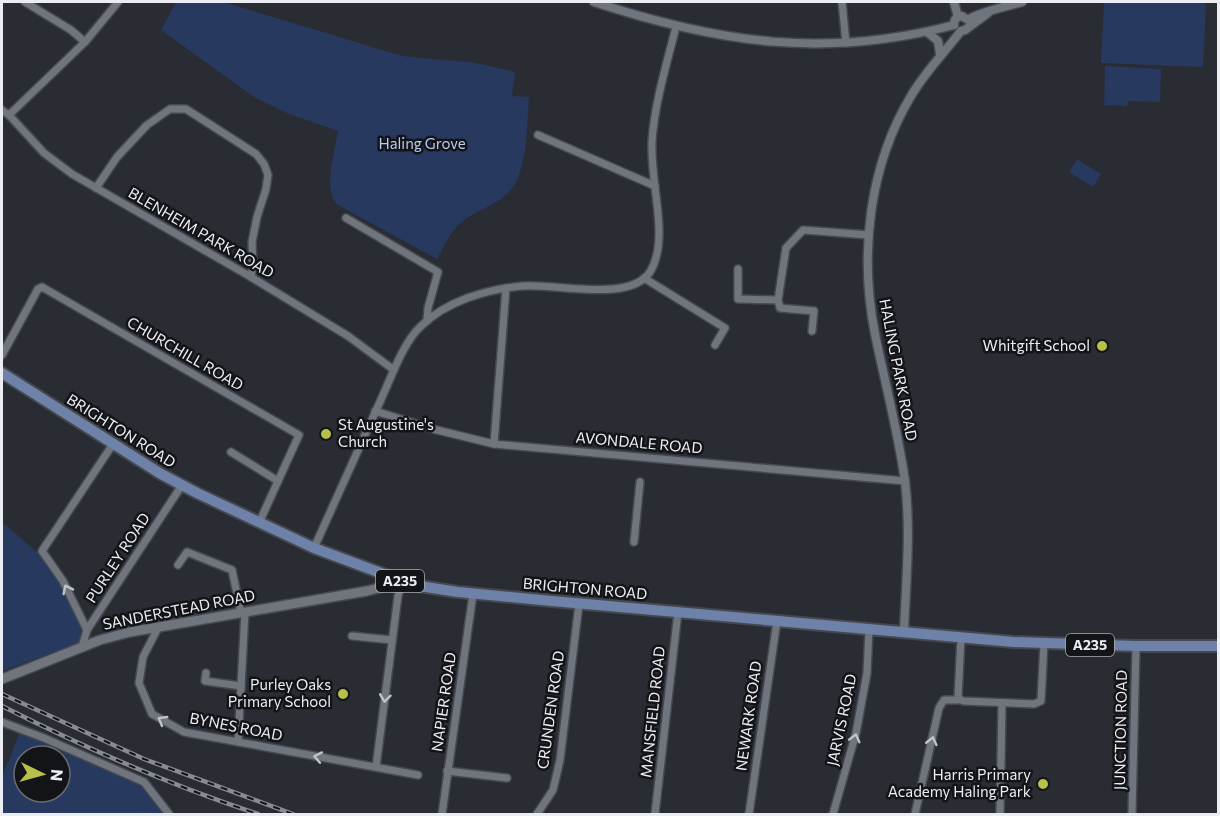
<svg xmlns="http://www.w3.org/2000/svg" width="1220" height="816" viewBox="0 0 1220 816" font-family="Commissioner,sans-serif">
<style>
.green{fill:#27395e;fill-rule:evenodd}
.lines{fill:none;stroke-linecap:round;stroke-linejoin:round}
.minor-casing{stroke:#45494f;stroke-width:10}
.tertiary-casing{stroke:#45494f;stroke-width:11}
.secondary-casing{stroke:#45494f;stroke-width:12}
.primary-casing{stroke:#45494f;stroke-width:14}
.minor{stroke:#70747c;stroke-width:7}
.tertiary{stroke:#70747c;stroke-width:8}
.secondary{stroke:#70747c;stroke-width:9}
.primary{stroke:#6e82a9;stroke-width:10}
.rail-casing{stroke:#888b91;stroke-width:4.5}
.rail{stroke:#131418;stroke-width:2;stroke-dasharray:7;stroke-linecap:butt}
.oneway{stroke:#c0c3c9}
.poi-dot{fill:#b7c148;stroke:#131418;stroke-width:2}
.labels{text-anchor:middle;stroke-width:5;stroke-linejoin:round;paint-order:stroke}
.shield{fill:#131418;stroke:#aaacb1;stroke-width:1.5}
.shield-label{font-size:14px;font-weight:bold;fill:#ebedf2}
.park-label{font-size:15px;fill:#b9ccf2;stroke:#131418}
.street-label{font-size:15px;fill:#ebedf2;stroke:#131418}
.poi-label{font-size:15px;fill:#ebedf2;stroke:#131418;text-anchor:end}
</style>
<rect width="100%" height="100%" fill="#292c33"/>
<g class="green">
<path d="M176 2H223L402 56 476 63 515 72 512 96 529 97C527 123 528 170 510 191 498 204 481 209 467 218 452 227 445 244 437 259L336 204C323 183 335 154 338 131L289 114 254 97 161 30Z"/>
<polygon points="1104,2 1206,2 1203,67 1101,63"/>
<polygon points="1105,66 1161,69 1160,102 1128,101 1127,106 1104,105"/>
<polygon points="1077,159 1101,174 1093,187 1069,172"/>
<polygon points="2,522 40,555 61,582 84,630 79,643 2,671"/>
<path d="M22 727 151 782 174 814H2V777ZM24 756H60V792H24Z"/>
</g>
<g class="lines">
<defs>
<g id="minor">
<polyline points="25,2 71,30 85,42"/>
<polyline points="842,2 846,43"/>
<polyline points="2,110 9,115 44,153 72,174 251,277 348,336 394,370"/>
<polyline points="9,115 85,42 118,2"/>
<polyline points="538,135 655,186"/>
<polyline points="96,188 117,157 147,125 170,109 186,109 256,154 264,164 268,175 266,189 257,217 252,242 253,265 251,277"/>
<polyline points="346,218 438,272 428,308 427,321"/>
<polyline points="738,269 738,299 778,300"/>
<polyline points="644,278 725,328 715,345"/>
<polyline points="812,331 814,311 780,308 778,300 786,248 803,230 869,235"/>
<polyline points="2,355 38,289 42,287 299,435 259,523"/>
<polyline points="375,411 433,429 494,444 905,481"/>
<polyline points="494,444 506,288"/>
<polyline points="231,452 278,481"/>
<polyline points="634,542 640,482"/>
<path d="M314 548C337 497 360 446 383 395 392 375 404 342 420 327 446 301 487 289 523 286 555 283 630 303 650 272 660 256 660 233 658 214 656 190 651 166 652 142 654 106 667 62 676 27"/>
<polyline points="178,565 187,552 232,570 241,613"/>
<polyline points="158,628 143,657 139,683 152,714 184,732 418,775"/>
<polyline points="87,630 63,581 42,551 113,444"/>
<polyline points="352,636 392,640"/>
<polyline points="961,637 958,698 963,701 1034,704 1041,701 1044,643"/>
<polyline points="82,647 87,630 182,485"/>
<polyline points="206,673 205,681 241,686"/>
<polyline points="2,722 44,738 144,782 169,814"/>
<polyline points="238,742 245,612"/>
<polyline points="376,767 398,596 402,582"/>
<polyline points="447,771 507,778"/>
<polyline points="442,814 473,594"/>
<polyline points="537,814 553,790 560,760 579,604"/>
<polyline points="655,814 678,612"/>
<polyline points="749,814 777,621"/>
<polyline points="833,814 856,733 867,673 869,629"/>
<polyline points="915,814 939,708 944,700 958,700"/>
<polyline points="1000,814 1002,703"/>
<polyline points="1132,814 1136,646"/>
</g>
<g id="tertiary">
<path d="M594 2C719 43 825 59 954 25"/>
<polyline points="954,2 958,17"/>
<path d="M968 20C974 14 1010 5 1022 2"/>
<path d="M954 25C954 19 957 16 962 16L968 20"/>
<polyline points="927,32 938,41 940,54"/>
<path d="M904 631C906 582 911 531 905 481 898 431 885 383 875 334 859 254 869 166 911 96 925 72 944 53 961 31L965 30 988 13"/>
</g>
<polyline id="secondary" points="2,679 100,640 130,632 367,591 386,586 396,580"/>
<polyline id="primary" points="2,373 161,474 197,493 314,548 413,585 458,592 552,601 1014,642 1136,646 1218,646"/>
</defs>
<use href="#minor" class="minor-casing"/>
<use href="#tertiary" class="tertiary-casing"/>
<use href="#secondary" class="secondary-casing"/>
<use href="#primary" class="primary-casing"/>
<use href="#minor" class="minor"/>
<use href="#tertiary" class="tertiary"/>
<use href="#secondary" class="secondary"/>
<use href="#primary" class="primary"/>
<defs>
<g id="rail">
<polyline points="2,694 144,759 293,814"/>
<path d="M2 706C85 748 170 785 258 814"/>
</g>
</defs>
<use href="#rail" class="rail-casing"/>
<use href="#rail" class="rail"/>
</g>
<defs><path id="oneway-chevron" d="M-2-3.5L2.5 0L-2 3.5" fill="none" stroke-width="1.6" stroke-linecap="round" stroke-linejoin="round" transform="scale(1.5)"/></defs>
<g class="oneway">
<use href="#oneway-chevron" transform="translate(67 589) rotate(-116)"/>
<use href="#oneway-chevron" transform="translate(385 698) rotate(97)"/>
<use href="#oneway-chevron" transform="translate(162 720) rotate(-150)"/>
<use href="#oneway-chevron" transform="translate(855 738) rotate(-76)"/>
<use href="#oneway-chevron" transform="translate(932 741) rotate(-77)"/>
<use href="#oneway-chevron" transform="translate(318 757) rotate(-169)"/>
</g>
<g class="poi-dot">
<circle cx="1102" cy="346" r="6"/>
<circle cx="326" cy="434" r="6"/>
<circle cx="343" cy="694" r="6"/>
<circle cx="1043" cy="784" r="6"/>
</g>
<g class="labels">
<g class="shield">
<rect x="376" y="570" width="48" height="22" rx="4.5"/>
<rect x="1066" y="634" width="48" height="22" rx="4.5"/>
</g>
<g class="shield-label">
<text x="400" y="586">A235</text>
<text x="1090" y="650">A235</text>
</g>
<g class="park-label">
<text x="422" y="149">Haling Grove</text>
</g>
<g class="street-label">
<text transform="translate(201 233) rotate(30)" y="5">BLENHEIM PARK ROAD</text>
<text transform="translate(185 354) rotate(30)" y="5">CHURCHILL ROAD</text>
<text transform="translate(898 370) rotate(79)" y="5">HALING PARK ROAD</text>
<text transform="translate(121 431) rotate(32)" y="5">BRIGHTON ROAD</text>
<text transform="translate(639 443) rotate(5)" y="5">AVONDALE ROAD</text>
<text transform="translate(118 558) rotate(-57)" y="5">PURLEY ROAD</text>
<text transform="translate(585 589) rotate(5)" y="5">BRIGHTON ROAD</text>
<text transform="translate(179 610) rotate(-11)" y="5">SANDERSTEAD ROAD</text>
<text transform="translate(444 702) rotate(-82)" y="5">NAPIER ROAD</text>
<text transform="translate(551 710) rotate(-82)" y="5">CRUNDEN ROAD</text>
<text transform="translate(653 712) rotate(-84)" y="5">MANSFIELD ROAD</text>
<text transform="translate(749 716) rotate(-82)" y="5">NEWARK ROAD</text>
<text transform="translate(842 720) rotate(-78)" y="5">JARVIS ROAD</text>
<text transform="translate(236 727) rotate(11)" y="5">BYNES ROAD</text>
<text transform="translate(1121 730) rotate(-89)" y="5">JUNCTION ROAD</text>
</g>
<g class="poi-label">
<text x="1090" y="351">Whitgift School</text>
<text x="338" y="430" text-anchor="start">St Augustine's<tspan x="338" dy="17">Church</tspan></text>
<text x="331" y="690">Purley Oaks<tspan x="331" dy="17">Primary School</tspan></text>
<text x="1031" y="780">Harris Primary<tspan x="1031" dy="17">Academy Haling Park</tspan></text>
</g>
</g>
<rect width="1220" height="816" fill="none" stroke="#ebedf2" stroke-width="6"/>
<g transform="translate(42 774) rotate(95)"><circle r="28" fill="#131418" stroke="#696b6f" stroke-width="1.5"/>
<path d="M0-4.5L10 22L0 15L-10 22Z" fill="#b7c148"/>
<text y="-9" font-size="16" font-weight="bold" text-anchor="middle" fill="#ebedf2">N</text>
</g>
</svg>
